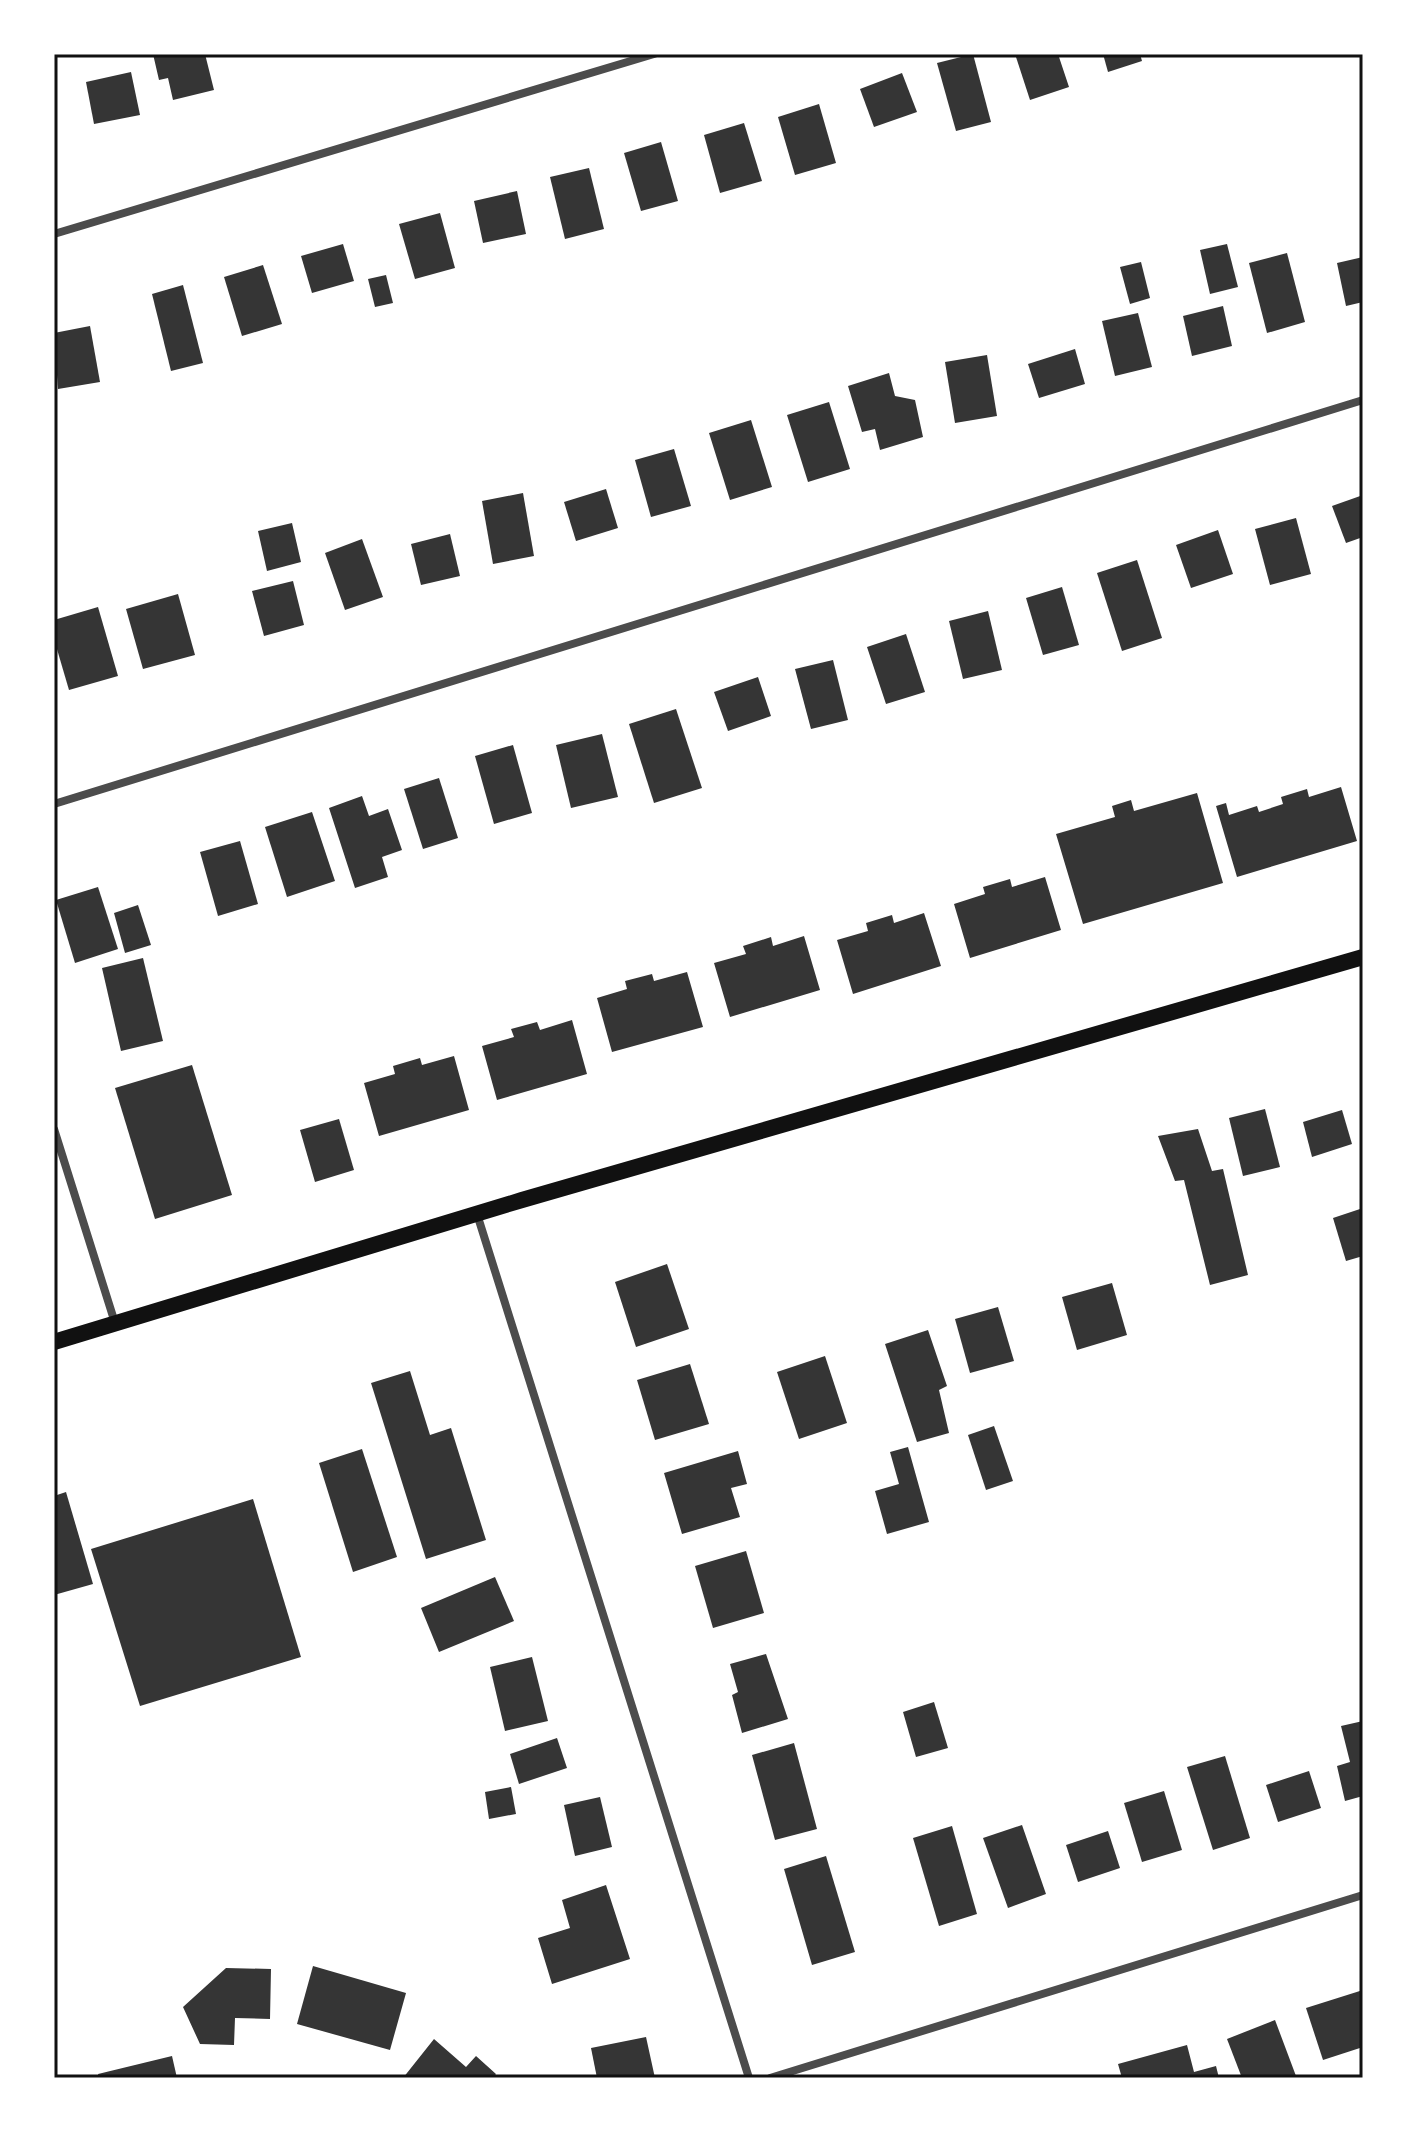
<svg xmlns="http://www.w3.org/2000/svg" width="1417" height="2132" viewBox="0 0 1417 2132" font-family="'Crimson Pro',serif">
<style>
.building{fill:#353535}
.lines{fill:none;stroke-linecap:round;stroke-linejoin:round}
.minor{stroke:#4c4c4c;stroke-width:8}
.secondary{stroke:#111;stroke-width:16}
.neatline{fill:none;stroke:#111;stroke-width:3}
</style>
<rect width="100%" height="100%" fill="#fff"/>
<g class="building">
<polygon points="153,54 205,54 214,90 173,100 168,78 159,80"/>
<polygon points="973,54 991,122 956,131 937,63"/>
<polygon points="1015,54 1058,54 1069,87 1030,100"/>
<polygon points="1103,54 1140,54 1142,61 1108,72"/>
<polygon points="131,72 140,115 94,124 86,82"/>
<polygon points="902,73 917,112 874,127 860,89"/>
<polygon points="819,104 836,163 795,175 778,117"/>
<polygon points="744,123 762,181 720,193 704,135"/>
<polygon points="661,142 678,201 641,211 624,153"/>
<polygon points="589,168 604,229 565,239 550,177"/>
<polygon points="517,191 526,234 483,243 474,201"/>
<polygon points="440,213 455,268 415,279 399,224"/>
<polygon points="343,244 354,281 312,293 301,256"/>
<polygon points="1227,244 1238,287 1210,294 1200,250"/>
<polygon points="1287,253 1305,322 1267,333 1249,263"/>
<polygon points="1363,257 1363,302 1346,306 1337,263"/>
<polygon points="1141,262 1150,298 1130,304 1120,267"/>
<polygon points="263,265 282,324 242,336 224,277"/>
<polygon points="386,275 393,303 375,307 368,279"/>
<polygon points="183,285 203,363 171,371 152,294"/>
<polygon points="1223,306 1232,346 1192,356 1183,316"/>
<polygon points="1138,313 1152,367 1115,376 1102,321"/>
<polygon points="90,326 100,382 58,389 54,333"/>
<polygon points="1075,349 1085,384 1039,398 1028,364"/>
<polygon points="987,355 997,416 955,423 945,362"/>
<polygon points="889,373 895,396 915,400 923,437 880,450 875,429 862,432 848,386"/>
<polygon points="829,402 850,469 808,482 787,415"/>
<polygon points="751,420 772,487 730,500 709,433"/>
<polygon points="674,449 691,506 651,517 635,460"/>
<polygon points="606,489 618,528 576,541 564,502"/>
<polygon points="523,493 534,556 493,564 482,501"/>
<polygon points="1363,495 1363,537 1346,543 1332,506"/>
<polygon points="1296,518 1311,574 1270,585 1255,529"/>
<polygon points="292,523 301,562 267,571 258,531"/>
<polygon points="1218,530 1233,574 1191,588 1176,545"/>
<polygon points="450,534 460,576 421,585 411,544"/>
<polygon points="362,539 383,597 345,610 325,553"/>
<polygon points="1137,560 1162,638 1122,651 1097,573"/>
<polygon points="293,581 304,625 264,636 252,591"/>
<polygon points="1062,587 1079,645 1043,655 1026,598"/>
<polygon points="178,594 195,655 143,669 126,609"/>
<polygon points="98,607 118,676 69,690 54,639 54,620"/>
<polygon points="988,611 1002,670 963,679 949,621"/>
<polygon points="906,634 925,692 886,704 867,647"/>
<polygon points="833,660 848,720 811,729 795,669"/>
<polygon points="758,677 771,716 728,731 714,692"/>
<polygon points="676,709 702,788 654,803 629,724"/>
<polygon points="602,734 618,797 571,808 556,745"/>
<polygon points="513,745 532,813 494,824 475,756"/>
<polygon points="439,778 458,838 423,849 404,789"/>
<polygon points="1341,787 1357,841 1237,877 1216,806 1226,803 1229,815 1257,806 1259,812 1283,804 1281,797 1307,789 1309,797"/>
<polygon points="1197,793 1223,883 1083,924 1056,834 1115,817 1112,806 1131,800 1134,811"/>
<polygon points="362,796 369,816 388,809 402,850 382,857 388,877 355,888 329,808"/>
<polygon points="312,812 335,881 287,897 265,827"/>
<polygon points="240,841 258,904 218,916 200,852"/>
<polygon points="1045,877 1061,930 970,958 954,904 985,894 983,887 1010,879 1012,887"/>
<polygon points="98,887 118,949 75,963 56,900"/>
<polygon points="138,905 151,945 125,953 114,913"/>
<polygon points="924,913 941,966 853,994 837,940 868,931 866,923 892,915 894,923"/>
<polygon points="804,936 820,990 730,1017 714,963 746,954 743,946 771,937 773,946"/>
<polygon points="143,958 163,1041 121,1051 102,968"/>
<polygon points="687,972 703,1027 612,1052 597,998 627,989 625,981 652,974 654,981"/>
<polygon points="572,1020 587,1074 497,1100 482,1046 514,1037 511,1029 537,1022 540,1030"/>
<polygon points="454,1056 469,1110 379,1136 364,1083 395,1074 393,1066 420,1058 422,1065"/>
<polygon points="192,1065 232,1195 155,1219 115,1088"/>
<polygon points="1265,1109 1280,1167 1243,1176 1229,1118"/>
<polygon points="1342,1110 1352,1144 1312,1157 1303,1122"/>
<polygon points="339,1119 354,1170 315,1182 300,1130"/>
<polygon points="1198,1129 1212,1171 1223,1169 1248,1275 1210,1285 1184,1180 1175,1181 1158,1136"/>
<polygon points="1363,1208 1363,1256 1346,1261 1333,1218"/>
<polygon points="667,1264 689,1329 636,1347 615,1282"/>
<polygon points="1112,1283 1127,1335 1077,1350 1062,1297"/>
<polygon points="998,1307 1014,1361 970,1373 955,1319"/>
<polygon points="928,1330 947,1386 939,1390 949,1433 917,1442 885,1344"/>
<polygon points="825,1356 847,1423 799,1439 777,1372"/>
<polygon points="690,1364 709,1424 655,1440 637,1380"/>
<polygon points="410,1371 430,1435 451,1428 486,1540 426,1559 371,1383"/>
<polygon points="994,1426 1013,1481 986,1490 968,1435"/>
<polygon points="908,1447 929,1522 887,1534 875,1491 899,1484 890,1452"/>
<polygon points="362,1449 397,1557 353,1572 319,1463"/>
<polygon points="738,1451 747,1484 731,1488 740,1517 682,1534 664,1473"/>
<polygon points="66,1492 93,1584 54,1595 54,1496"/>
<polygon points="253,1499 301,1657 140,1706 91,1549"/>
<polygon points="746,1551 764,1613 713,1628 695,1566"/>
<polygon points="495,1577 514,1621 439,1652 421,1608"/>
<polygon points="766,1654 788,1719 742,1733 732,1695 738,1692 730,1664"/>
<polygon points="532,1657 548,1721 505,1731 490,1667"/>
<polygon points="934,1702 948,1748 916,1757 903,1712"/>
<polygon points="1363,1721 1363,1796 1345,1801 1337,1766 1350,1762 1341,1726"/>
<polygon points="557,1738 567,1768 519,1784 510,1754"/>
<polygon points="794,1743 817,1829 775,1840 752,1755"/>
<polygon points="1225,1756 1250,1838 1213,1850 1187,1767"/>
<polygon points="1309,1771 1321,1808 1278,1822 1266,1785"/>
<polygon points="511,1787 516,1814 489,1819 485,1792"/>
<polygon points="1164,1791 1182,1850 1142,1862 1124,1803"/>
<polygon points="600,1797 612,1847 575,1856 564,1805"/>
<polygon points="1022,1825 1046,1894 1008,1908 983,1838"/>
<polygon points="952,1826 977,1914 939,1926 913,1838"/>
<polygon points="1108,1831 1120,1868 1078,1882 1066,1845"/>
<polygon points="826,1856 855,1952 812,1965 784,1869"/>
<polygon points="606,1885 630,1959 552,1984 538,1938 570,1928 562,1900"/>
<polygon points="313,1966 406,1993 390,2050 297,2024"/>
<polygon points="226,1968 271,1969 270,2019 235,2018 234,2045 200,2044 183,2007"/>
<polygon points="1363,1990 1363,2047 1323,2060 1306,2008"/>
<polygon points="1275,2020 1296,2076 1242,2078 1227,2039"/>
<polygon points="646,2037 655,2078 597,2078 591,2048"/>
<polygon points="434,2039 466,2067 476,2056 496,2074 493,2078 403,2078"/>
<polygon points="1187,2045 1194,2072 1216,2066 1219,2078 1122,2078 1118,2064"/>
<polygon points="172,2056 177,2078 99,2078 98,2074"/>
</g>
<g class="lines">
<g class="minor">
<polyline points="54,234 654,54"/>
<polyline points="54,804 1363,400"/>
<polyline points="54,1129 115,1323"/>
<polyline points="477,1214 749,2078"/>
<polyline points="770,2078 1363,1895"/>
</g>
<polyline class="secondary" points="54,1342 522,1200 1363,957"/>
</g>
<rect width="1417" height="2132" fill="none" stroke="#ffffff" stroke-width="112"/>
<rect x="56" y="56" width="1305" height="2020" class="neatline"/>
</svg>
